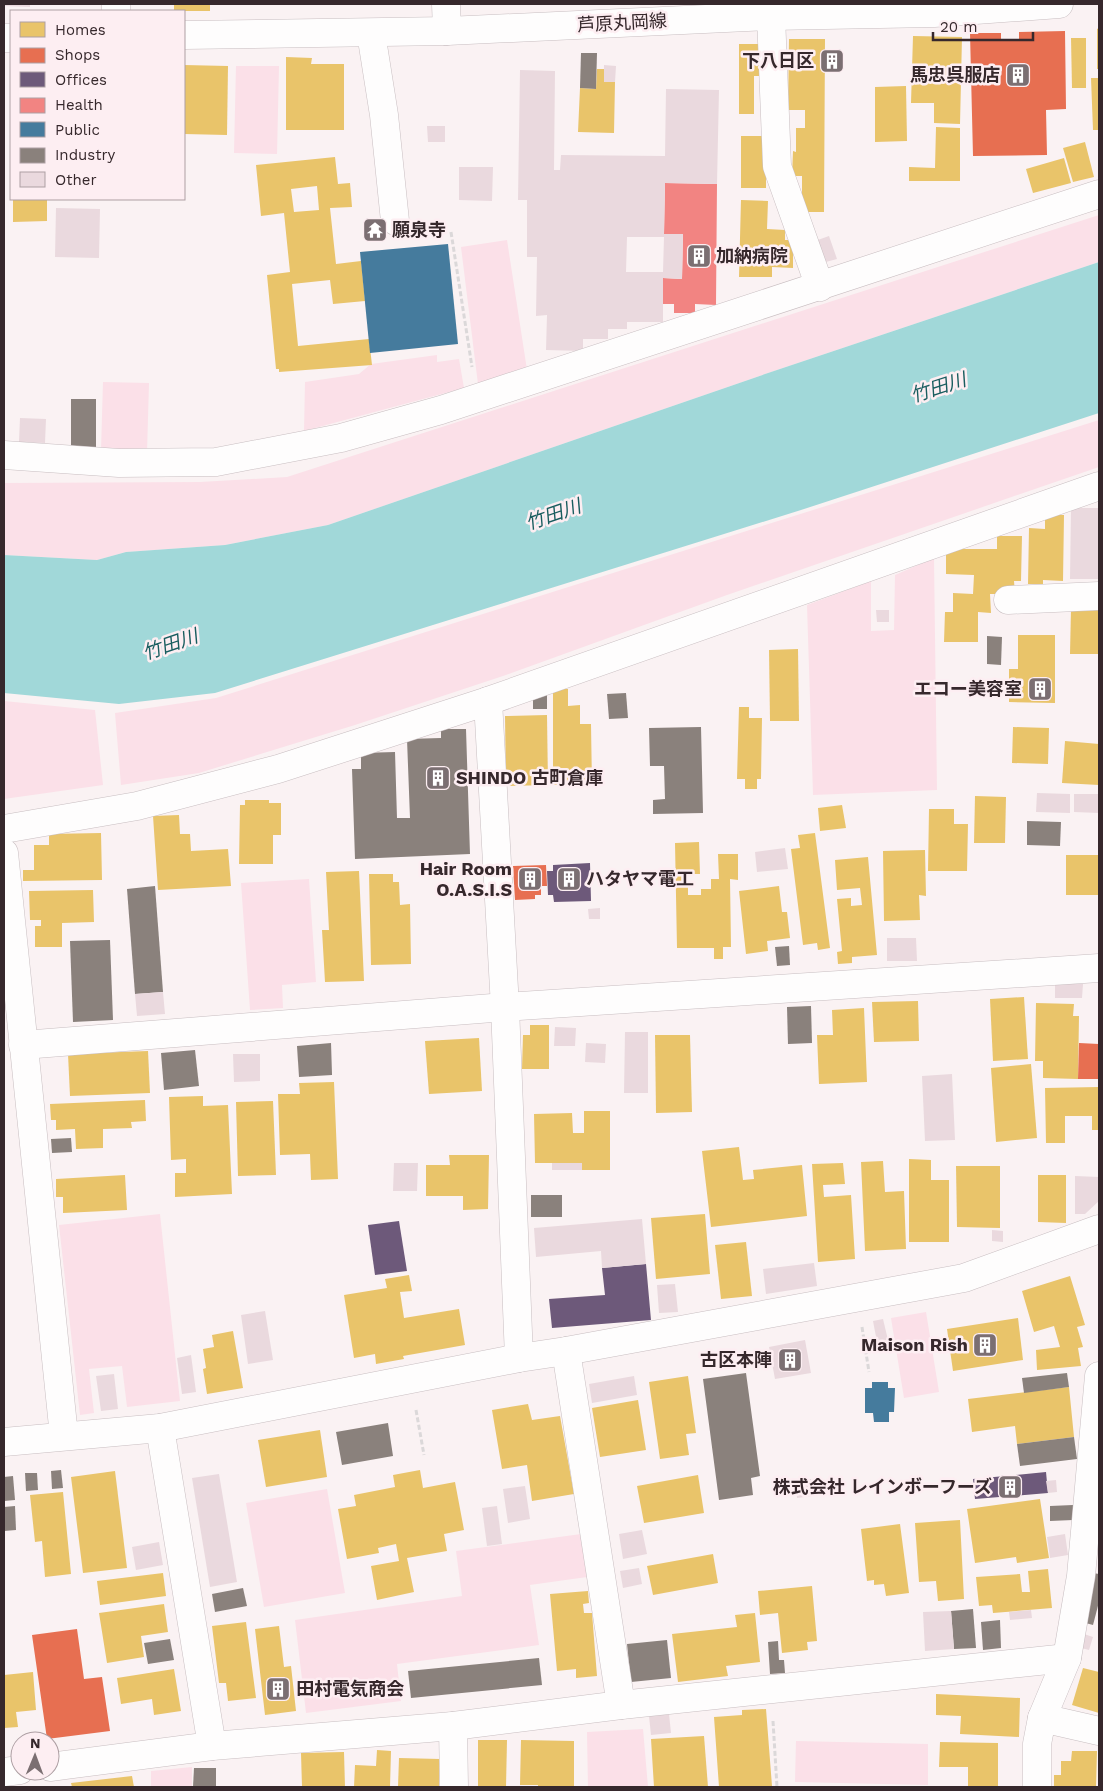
<svg xmlns="http://www.w3.org/2000/svg" width="1103" height="1791" viewBox="0 0 1103 1791" font-family="'Work Sans','Noto Sans JP',sans-serif">
<style>
.green{fill:#fbe0e8}
.water{fill:#a1d8d9}
.homes{fill:#e9c46a;fill-rule:evenodd}
.shops{fill:#e76f51}
.offices{fill:#6d597a}
.health{fill:#f28482}
.public{fill:#457b9d}
.industry{fill:#8a817c}
.building{fill:#ead9de;fill-rule:evenodd}
.lines{fill:none;stroke-linecap:round;stroke-linejoin:round}
.minor-casing{stroke:#c8bec1;stroke-width:29}
.major-casing{stroke:#c8bec1;stroke-width:29}
.path{stroke:#dbd8d9;stroke-width:3;stroke-dasharray:5 2.5;stroke-linecap:butt}
.minor{stroke:#fefdfd;stroke-width:28}
.major{stroke:#fefdfd;stroke-width:28}
.labels{text-anchor:middle;stroke-width:5;stroke-linejoin:round;paint-order:stroke}
.street-label{font-size:18px;fill:#36282c;stroke:#fdeef2}
.poi-label{font-size:18px;font-weight:bold;fill:#36282c;stroke:#fdeef2;text-anchor:end}
.water-label{font-size:19px;font-style:italic;fill:#185d5f;stroke:#fdeef2}
</style>
<rect width="100%" height="100%" fill="#faf2f3"/>
<g class="green">
<polygon points="236,66 279,66 277,154 234,153"/>
<polygon points="1099,215 1099,262 768,373 328,525 225,545 126,552 97,560 4,555 4,483 200,482 287,477"/>
<polygon points="507,240 527,370 478,384 461,247"/>
<polygon points="437,355 437,362 459,359 464,388 304,431 305,382 359,374 371,364"/>
<polygon points="103,382 149,383 147,452 101,451"/>
<polygon points="1099,420 1099,467 727,595 503,676 355,725 199,773 121,785 115,713 216,698"/>
<polygon points="934,558 937,790 813,795 807,605 871,581 871,631 894,630 895,575"/>
<polygon points="4,701 95,710 103,785 4,799"/>
<polygon points="309,879 316,982 282,985 283,1008 250,1010 241,883"/>
<polygon points="160,1214 180,1401 127,1407 122,1366 89,1369 94,1413 80,1415 59,1225"/>
<polygon points="926,1312 939,1392 904,1398 891,1318"/>
<polygon points="327,1489 345,1593 264,1607 246,1503"/>
<polygon points="581,1534 587,1577 530,1585 539,1645 397,1664 401,1701 306,1713 295,1620 462,1596 456,1551"/>
<polygon points="643,1729 648,1787 588,1787 587,1732"/>
<polygon points="796,1741 928,1744 928,1785 795,1782"/>
<polygon points="192,1767 192,1787 151,1787 151,1771"/>
</g>
<polygon class="water" points="1099,262 1099,413 801,510 215,693 119,704 4,693 4,555 97,560 126,552 225,545 328,525 768,373"/>
<g class="homes">
<rect x="174" y="4" width="36" height="7"/>
<polygon points="1099,28 1099,69 1097,69 1097,29"/>
<polygon points="913,36 962,37 960,124 934,123 934,103 911,103"/>
<polygon points="1071,38 1086,38 1086,88 1072,88"/>
<polygon points="789,39 825,39 824,212 802,212 802,176 792,176 793,151 796,152 796,128 805,128 805,110 788,110"/>
<polygon points="739,44 766,44 766,76 754,76 754,114 739,114"/>
<polygon points="286,57 312,58 311,64 344,64 344,130 286,130"/>
<polygon points="184,65 228,66 227,135 184,134"/>
<polygon points="597,69 604,69 604,82 615,82 614,133 578,132 580,88 596,89"/>
<polygon points="1091,78 1099,78 1099,130 1093,130"/>
<polygon points="906,86 907,141 875,142 875,87"/>
<polygon points="936,127 960,128 960,181 909,181 909,167 935,168"/>
<rect x="741" y="136" width="25" height="52"/>
<polygon points="1085,142 1094,177 1073,182 1063,148"/>
<path d="M335 157 338 184 350 183 352 207 330 208 336 264 361 261 365 301 333 304 330 280 292 284 298 346 369 339 372 365 279 372V369H276L267 275 290 272 284 213 261 216 256 165ZM317 186 319 210 294 212 291 189Z"/>
<polygon points="1064,158 1071,183 1033,193 1026,169"/>
<polygon points="13,199 47,199 47,221 13,222"/>
<polygon points="741,200 768,201 767,229 785,230 785,240 793,240 793,268 772,267 772,277 739,277"/>
<polygon points="1045,515 1064,515 1063,581 1043,580 1043,584 1028,584 1029,528 1045,529"/>
<polygon points="997,536 1022,536 1021,581 1014,581 1015,594 990,594 991,613 978,612 978,642 944,642 945,612 953,612 953,593 973,594 974,575 946,574 946,549 997,549"/>
<polygon points="1071,609 1099,609 1099,654 1070,654"/>
<polygon points="1018,635 1055,635 1055,703 1009,702 1009,669 1018,669"/>
<polygon points="798,649 799,721 770,721 769,650"/>
<polygon points="553,689 568,689 568,706 580,705 580,724 591,724 592,785 553,785"/>
<polygon points="739,707 749,707 749,718 762,718 761,779 757,779 757,789 745,789 745,779 737,779"/>
<polygon points="547,715 548,785 506,786 505,716"/>
<polygon points="1013,727 1049,728 1048,764 1012,763"/>
<polygon points="1065,741 1099,744 1099,785 1062,783"/>
<polygon points="975,796 1006,797 1005,843 974,843"/>
<polygon points="245,800 269,800 269,803 281,803 281,835 273,835 273,864 239,864 240,805 245,805"/>
<polygon points="842,805 846,828 820,831 818,808"/>
<polygon points="929,809 954,809 954,824 968,824 967,871 928,871"/>
<polygon points="179,815 180,834 190,834 191,851 228,849 231,886 158,890 153,816"/>
<polygon points="101,833 102,880 23,881 23,870 34,870 34,845 49,845 49,834"/>
<polygon points="815,833 830,948 818,950 817,943 803,945 791,849 800,848 798,835"/>
<polygon points="699,842 700,874 688,874 688,895 701,895 701,889 711,889 711,879 719,879 718,854 738,854 738,880 730,879 731,947 723,947 723,959 714,959 714,948 677,948 675,843"/>
<polygon points="925,850 926,896 919,895 920,920 884,921 883,851"/>
<rect x="1066" y="855" width="33" height="40"/>
<polygon points="868,857 877,955 852,957 852,963 838,964 837,952 842,951 837,899 851,898 851,906 862,905 860,888 837,890 835,860"/>
<polygon points="359,871 364,981 325,982 322,930 329,930 326,872"/>
<polygon points="369,874 393,874 393,882 399,882 400,905 410,904 411,964 371,965"/>
<polygon points="779,886 782,912 787,912 790,938 767,941 768,951 746,954 739,891"/>
<polygon points="93,890 94,922 62,923 62,947 35,947 35,926 41,926 41,920 30,920 29,891"/>
<polygon points="1024,997 1028,1059 993,1061 990,999"/>
<polygon points="918,1001 919,1041 874,1042 872,1002"/>
<polygon points="1036,1003 1074,1004 1073,1016 1079,1016 1078,1079 1043,1078 1043,1061 1035,1061"/>
<polygon points="864,1008 867,1082 819,1084 817,1035 833,1035 832,1010"/>
<polygon points="530,1025 549,1025 549,1069 522,1069 523,1035 530,1035"/>
<polygon points="655,1035 690,1035 692,1112 656,1113"/>
<polygon points="479,1038 482,1091 429,1094 425,1041"/>
<polygon points="148,1051 150,1093 70,1096 68,1054"/>
<polygon points="1031,1064 1037,1138 996,1142 991,1068"/>
<polygon points="334,1082 338,1179 311,1180 310,1154 280,1155 278,1094 300,1094 299,1083"/>
<polygon points="1099,1087 1099,1130 1092,1130 1092,1116 1065,1116 1065,1143 1046,1143 1045,1088"/>
<polygon points="203,1096 203,1106 228,1105 232,1194 175,1197 175,1173 186,1173 186,1159 171,1160 169,1097"/>
<polygon points="145,1100 146,1121 131,1122 132,1128 103,1129 103,1148 76,1149 75,1129 56,1130 56,1120 51,1120 50,1104"/>
<polygon points="273,1101 276,1175 238,1176 236,1102"/>
<polygon points="584,1111 610,1111 610,1170 582,1170 582,1163 535,1163 534,1114 572,1113 573,1133 584,1133"/>
<polygon points="739,1147 743,1180 754,1179 753,1170 802,1165 807,1216 711,1227 702,1151"/>
<polygon points="449,1155 489,1155 488,1209 463,1210 463,1196 426,1196 426,1165 450,1165"/>
<polygon points="909,1159 931,1160 931,1180 949,1180 949,1242 909,1242"/>
<polygon points="883,1161 885,1192 904,1191 906,1249 865,1251 861,1162"/>
<polygon points="843,1163 845,1184 823,1185 824,1197 851,1195 855,1259 818,1262 812,1164"/>
<polygon points="956,1166 1000,1166 1000,1228 957,1227"/>
<polygon points="125,1175 127,1210 63,1213 63,1197 56,1197 56,1179"/>
<polygon points="1038,1175 1066,1175 1066,1223 1038,1222"/>
<polygon points="705,1214 710,1274 656,1279 651,1218"/>
<polygon points="746,1242 752,1296 721,1299 715,1245"/>
<polygon points="409,1275 412,1291 400,1292 404,1318 459,1309 465,1345 403,1356 404,1359 376,1364 375,1354 354,1358 344,1295 387,1288 385,1279"/>
<polygon points="1070,1276 1085,1325 1077,1327 1083,1347 1078,1348 1081,1366 1037,1370 1036,1350 1060,1347 1054,1326 1034,1332 1022,1291"/>
<polygon points="1018,1318 1023,1360 953,1371 947,1329"/>
<polygon points="233,1331 243,1388 207,1394 203,1369 206,1368 203,1349 214,1347 212,1335"/>
<polygon points="688,1376 696,1433 686,1434 689,1455 660,1459 649,1382"/>
<polygon points="1069,1387 1074,1437 1017,1444 1015,1426 972,1432 968,1399"/>
<polygon points="638,1400 646,1450 600,1457 592,1408"/>
<polygon points="528,1404 532,1420 560,1416 574,1494 532,1501 527,1465 502,1469 492,1410"/>
<polygon points="320,1430 327,1477 266,1487 258,1440"/>
<polygon points="420,1470 423,1488 455,1482 464,1530 444,1534 447,1551 407,1558 414,1592 377,1600 371,1566 399,1561 396,1544 378,1548 379,1553 347,1559 338,1509 356,1506 354,1495 395,1487 393,1475"/>
<polygon points="115,1471 127,1568 83,1573 71,1477"/>
<polygon points="698,1475 704,1513 644,1523 637,1486"/>
<polygon points="63,1492 71,1574 45,1577 42,1541 35,1542 30,1495"/>
<polygon points="1040,1499 1049,1558 1017,1563 1016,1557 975,1563 967,1509"/>
<polygon points="960,1520 964,1599 938,1601 936,1581 919,1582 915,1523"/>
<polygon points="900,1524 909,1593 886,1596 884,1584 874,1585 874,1580 867,1581 861,1529"/>
<polygon points="713,1554 718,1583 653,1595 647,1566"/>
<polygon points="1048,1569 1052,1608 993,1613 992,1605 979,1606 976,1577 1020,1574 1022,1592 1030,1592 1028,1571"/>
<polygon points="163,1573 166,1596 100,1605 97,1581"/>
<polygon points="812,1586 817,1641 807,1642 808,1650 782,1653 778,1613 760,1615 758,1591"/>
<polygon points="588,1591 589,1603 583,1604 584,1613 592,1613 597,1676 576,1678 576,1669 557,1671 550,1594"/>
<polygon points="164,1604 168,1632 141,1636 144,1657 107,1663 99,1613"/>
<polygon points="755,1613 760,1662 726,1666 728,1676 678,1682 672,1634 737,1627 735,1615"/>
<polygon points="246,1622 256,1698 228,1701 226,1683 219,1683 212,1626"/>
<polygon points="279,1626 284,1667 291,1666 296,1711 265,1715 255,1629"/>
<polygon points="1083,1668 1099,1672 1099,1713 1072,1705"/>
<polygon points="174,1669 181,1711 154,1715 152,1699 121,1704 117,1678"/>
<polygon points="33,1672 36,1710 16,1712 18,1727 4,1728 4,1675"/>
<polygon points="936,1694 1020,1698 1019,1737 960,1734 961,1716 936,1715"/>
<polygon points="766,1709 772,1786 719,1787 714,1717 742,1715 742,1710"/>
<polygon points="704,1736 708,1787 654,1787 651,1739"/>
<polygon points="478,1740 507,1740 506,1787 478,1787"/>
<polygon points="521,1740 574,1741 574,1787 538,1787 538,1785 520,1785"/>
<polygon points="940,1742 998,1743 998,1787 968,1787 968,1767 939,1767"/>
<polygon points="377,1750 391,1751 390,1787 354,1787 355,1765 376,1766"/>
<polygon points="1072,1751 1097,1751 1096,1787 1054,1787 1054,1775 1061,1775 1061,1761 1071,1761"/>
<polygon points="344,1752 345,1787 302,1787 301,1753"/>
<polygon points="399,1758 440,1759 439,1787 398,1787"/>
<polygon points="132,1776 134,1787 72,1787 71,1783"/>
</g>
<g class="shops">
<polygon points="1065,31 1066,109 1046,110 1047,155 973,156 970,33 1001,33 1001,40 1019,40 1019,32"/>
<polygon points="546,865 547,886 541,886 541,895 535,895 535,899 515,900 513,866"/>
<polygon points="1079,1043 1099,1044 1099,1079 1078,1079"/>
<polygon points="77,1629 84,1679 102,1677 110,1731 47,1739 32,1635"/>
</g>
<g class="offices">
<polygon points="590,863 591,901 554,902 553,895 548,895 547,871 553,871 553,865"/>
<polygon points="399,1221 407,1271 375,1275 368,1225"/>
<polygon points="646,1264 651,1320 552,1328 549,1299 605,1295 602,1268"/>
<polygon points="1046,1472 1048,1493 975,1499 973,1479"/>
</g>
<polygon class="health" points="665,183 717,184 716,305 695,304 695,313 674,313 674,304 663,304 663,278 682,279 683,234 664,234"/>
<g class="public">
<polygon points="448,244 458,344 370,353 360,252"/>
<polygon points="872,1382 888,1382 888,1388 895,1388 894,1412 889,1412 889,1422 874,1422 873,1413 865,1413 865,1388 872,1388"/>
</g>
<g class="industry">
<polygon points="581,53 597,53 596,89 580,88"/>
<rect x="71" y="399" width="25" height="52"/>
<polygon points="987,636 1002,637 1001,665 987,664"/>
<polygon points="626,693 628,718 609,719 607,694"/>
<rect x="533" y="694" width="14" height="15"/>
<polygon points="701,727 703,813 653,814 653,800 665,799 664,766 650,766 649,728"/>
<polygon points="441,729 466,729 470,854 355,859 352,769 361,769 361,753 395,752 397,818 410,818 407,739 441,738"/>
<polygon points="1027,821 1061,822 1060,846 1027,845"/>
<polygon points="155,886 163,992 135,994 127,889"/>
<polygon points="110,940 113,1020 73,1022 70,941"/>
<polygon points="789,946 790,965 777,966 775,947"/>
<polygon points="811,1006 812,1043 788,1044 787,1007"/>
<polygon points="331,1043 332,1075 299,1077 297,1046"/>
<polygon points="195,1050 199,1086 164,1090 161,1053"/>
<polygon points="71,1138 72,1152 52,1153 51,1139"/>
<rect x="531" y="1195" width="31" height="22"/>
<polygon points="746,1373 760,1476 751,1478 753,1495 719,1500 703,1379"/>
<polygon points="1067,1373 1069,1387 1024,1393 1022,1378"/>
<polygon points="388,1423 393,1456 342,1465 336,1432"/>
<polygon points="1074,1437 1077,1459 1020,1466 1017,1444"/>
<polygon points="61,1470 63,1488 52,1489 51,1471"/>
<polygon points="25,1473 37,1473 38,1490 26,1491"/>
<polygon points="13,1476 15,1500 4,1501 4,1477"/>
<polygon points="1073,1505 1073,1520 1050,1521 1050,1506"/>
<polygon points="15,1506 16,1530 4,1531 4,1507"/>
<polygon points="1093,1573 1099,1574 1099,1602 1093,1625 1082,1622"/>
<polygon points="243,1588 247,1606 215,1612 212,1594"/>
<polygon points="973,1609 976,1648 954,1649 951,1611"/>
<polygon points="1000,1620 1001,1648 983,1650 981,1622"/>
<polygon points="170,1639 174,1660 148,1664 144,1643"/>
<polygon points="667,1640 671,1678 631,1682 627,1644"/>
<polygon points="778,1641 779,1660 784,1660 785,1673 770,1674 768,1642"/>
<polygon points="539,1658 542,1685 411,1698 408,1671"/>
<polygon points="194,1768 216,1768 216,1787 193,1787"/>
</g>
<g class="building">
<polygon points="4,4 30,4 30,7 4,6"/>
<polygon points="604,65 616,66 615,82 604,82"/>
<path d="M520 70 555 71 554 170H560L561 155 665 156 666 89 719 90 717 184 665 183 664 234H683L682 279 663 278V322H627V329H608V339H583V351L546 350 547 315 536 316 537 257H527V200H518ZM627 237H664L663 272H626Z"/>
<polygon points="427,126 445,126 445,142 428,142"/>
<polygon points="459,167 493,167 492,201 459,200"/>
<polygon points="56,208 100,209 99,258 55,257"/>
<polygon points="829,236 837,259 822,263 815,241"/>
<polygon points="20,418 46,419 45,443 19,442"/>
<polygon points="1071,508 1099,508 1099,579 1070,579"/>
<polygon points="876,610 889,610 889,622 877,622"/>
<polygon points="1037,793 1070,794 1070,813 1036,812"/>
<polygon points="1074,794 1099,794 1099,813 1074,812"/>
<polygon points="785,848 788,869 757,872 755,852"/>
<polygon points="600,908 600,919 589,919 588,909"/>
<polygon points="887,938 916,938 917,961 887,961"/>
<polygon points="1055,983 1083,984 1082,998 1055,998"/>
<polygon points="163,992 165,1014 137,1016 135,994"/>
<polygon points="555,1027 576,1028 575,1046 554,1046"/>
<polygon points="625,1032 648,1032 648,1093 624,1093"/>
<polygon points="586,1043 606,1044 605,1063 585,1062"/>
<polygon points="233,1054 260,1054 260,1081 234,1082"/>
<polygon points="952,1074 955,1140 925,1141 922,1076"/>
<polygon points="394,1163 418,1163 417,1191 393,1191"/>
<rect x="552" y="1163" width="30" height="7"/>
<polygon points="1075,1176 1099,1177 1099,1201 1085,1214 1075,1214"/>
<polygon points="642,1219 646,1264 602,1268 601,1251 536,1257 534,1228"/>
<polygon points="992,1230 1003,1231 1003,1242 992,1241"/>
<polygon points="814,1263 817,1286 766,1294 763,1269"/>
<polygon points="675,1284 678,1312 659,1313 657,1285"/>
<polygon points="265,1311 273,1360 248,1364 241,1315"/>
<polygon points="883,1319 888,1340 877,1342 873,1321"/>
<polygon points="805,1340 811,1373 775,1379 769,1347"/>
<polygon points="191,1355 196,1392 182,1394 177,1358"/>
<polygon points="114,1374 118,1409 101,1411 96,1376"/>
<polygon points="634,1376 637,1395 592,1403 589,1384"/>
<polygon points="219,1474 237,1582 210,1587 192,1478"/>
<polygon points="811,1479 812,1496 797,1498 796,1480"/>
<polygon points="1056,1480 1057,1492 1048,1493 1046,1481"/>
<polygon points="525,1486 530,1519 508,1523 503,1489"/>
<polygon points="497,1506 502,1544 487,1546 482,1508"/>
<polygon points="642,1530 647,1554 623,1559 619,1534"/>
<polygon points="1065,1534 1068,1555 1050,1558 1047,1537"/>
<polygon points="159,1542 163,1565 136,1570 132,1547"/>
<polygon points="639,1568 642,1584 623,1588 620,1571"/>
<polygon points="1031,1610 1032,1618 1010,1620 1009,1612"/>
<polygon points="951,1611 954,1649 925,1651 923,1612"/>
<polygon points="1081,1633 1093,1637 1089,1650 1077,1647"/>
<polygon points="669,1714 671,1733 651,1735 649,1716"/>
</g>
<g class="lines">
<defs>
<g id="minor">
<polyline points="116,4 116,11"/>
<polyline points="446,4 447,31"/>
<polyline points="771,16 777,166 820,287"/>
<polyline points="371,33 384,115 395,221"/>
<polyline points="4,455 119,463 216,462 341,438 441,410 1099,194"/>
<polyline points="1008,600 1099,596"/>
<polyline points="488,701 505,1007 519,1358"/>
<polyline points="4,829 137,806 278,769 488,701 1099,486"/>
<polyline points="4,853 64,1436"/>
<polyline points="23,1045 505,1007 1099,968"/>
<polyline points="566,1351 621,1705"/>
<polyline points="160,1428 212,1746"/>
<polyline points="4,1442 160,1428 519,1358 566,1351 964,1278 1099,1229"/>
<polyline points="1042,1718 1099,1731"/>
<polyline points="453,1726 454,1787"/>
<polyline points="50,1767 212,1746 453,1726 621,1705 1067,1658"/>
<polyline points="4,1772 20,1770"/>
<polyline points="1037,1787 1037,1744 1042,1718 1067,1658 1081,1576 1099,1376"/>
</g>
<g id="major">
<polyline points="184,35 447,31 771,16 934,13 1059,4"/>
<polyline points="4,38 11,38"/>
</g>
</defs>
<use href="#minor" class="minor-casing"/>
<use href="#major" class="major-casing"/>
<g class="path">
<polyline points="451,232 472,367"/>
<polyline points="862,1327 869,1372"/>
<polyline points="416,1410 424,1455"/>
<polyline points="773,1721 777,1787"/>
</g>
<use href="#minor" class="minor"/>
<use href="#major" class="major"/>
</g>
<defs>
<symbol id="building-square" viewBox="-11 -11 22 22"><rect x="-9" y="-9" width="18" height="18" rx="4" fill="#7b6f72" stroke="#fdeef2"/><path d="M-4-6H4V6H1V3H-1V6H-4ZM-2.5-4.3h1.7v1.8h-1.7ZM.8-4.3h1.7v1.8H.8ZM-2.5-1h1.7V.8h-1.7ZM.8-1h1.7V.8H.8Z" fill="#fff"/></symbol>
<symbol id="temple-square" viewBox="-11 -11 22 22"><rect x="-9" y="-9" width="18" height="18" rx="4" fill="#7b6f72" stroke="#fdeef2"/><path d="M0-6L5-2H3V0L6.5 2.5H4V6H1.5V3h-3V6H-4V2.5H-6.5L-3 0V-2H-5Z" fill="#fff"/></symbol>
</defs>
<g fill-rule="evenodd">
<use href="#building-square" x="818" y="47" width="28" height="28"/>
<use href="#building-square" x="1004" y="61" width="28" height="28"/>
<use href="#temple-square" x="361" y="216" width="28" height="28"/>
<use href="#building-square" x="685" y="242" width="28" height="28"/>
<use href="#building-square" x="1026" y="675" width="28" height="28"/>
<use href="#building-square" x="424" y="764" width="28" height="28"/>
<use href="#building-square" x="516" y="865" width="28" height="28"/>
<use href="#building-square" x="555" y="865" width="28" height="28"/>
<use href="#building-square" x="971" y="1331" width="28" height="28"/>
<use href="#building-square" x="776" y="1346" width="28" height="28"/>
<use href="#building-square" x="996" y="1473" width="28" height="28"/>
<use href="#building-square" x="264" y="1675" width="28" height="28"/>
</g>
<g class="labels">
<g class="street-label">
<text transform="translate(622 23) rotate(-3)" y="6">芦原丸岡線</text>
</g>
<g class="poi-label">
<text x="814" y="67">下八日区</text>
<text x="1000" y="81">馬忠呉服店</text>
<text x="392" y="236" text-anchor="start">願泉寺</text>
<text x="716" y="262" text-anchor="start">加納病院</text>
<text x="1022" y="695">エコー美容室</text>
<text x="456" y="784" text-anchor="start">SHINDO 古町倉庫</text>
<text x="512" y="875">Hair Room<tspan x="512" dy="21">O.A.S.I.S</tspan></text>
<text x="586" y="885" text-anchor="start">ハタヤマ電工</text>
<text x="968" y="1351">Maison Rish</text>
<text x="772" y="1366">古区本陣</text>
<text x="992" y="1493">株式会社 レインボーフーズ</text>
<text x="296" y="1695" text-anchor="start">田村電気商会</text>
</g>
<g class="water-label">
<text transform="translate(938 387) rotate(-18)" y="7">竹田川</text>
<text transform="translate(553 514) rotate(-19)" y="7">竹田川</text>
<text transform="translate(170 644) rotate(-19)" y="7">竹田川</text>
</g>
</g>
<rect width="1103" height="1791" fill="none" stroke="#36282c" stroke-width="10"/>
<rect x="10" y="10" width="175" height="190" fill="#fdeef2" stroke="#ad9fa3"/>
<rect x="20" y="22" width="25" height="15" fill="#e9c46a" stroke="#ad9fa3"/>
<text x="55" y="35" font-size="15" fill="#36282c">Homes</text>
<rect x="20" y="48" width="25" height="15" fill="#e76f51" stroke="#ad9fa3"/>
<text x="55" y="60" font-size="15" fill="#36282c">Shops</text>
<rect x="20" y="72" width="25" height="15" fill="#6d597a" stroke="#ad9fa3"/>
<text x="55" y="85" font-size="15" fill="#36282c">Offices</text>
<rect x="20" y="98" width="25" height="15" fill="#f28482" stroke="#ad9fa3"/>
<text x="55" y="110" font-size="15" fill="#36282c">Health</text>
<rect x="20" y="122" width="25" height="15" fill="#457b9d" stroke="#ad9fa3"/>
<text x="55" y="135" font-size="15" fill="#36282c">Public</text>
<rect x="20" y="148" width="25" height="15" fill="#8a817c" stroke="#ad9fa3"/>
<text x="55" y="160" font-size="15" fill="#36282c">Industry</text>
<rect x="20" y="172" width="25" height="15" fill="#ead9de" stroke="#ad9fa3"/>
<text x="55" y="185" font-size="15" fill="#36282c">Other</text>
<g transform="translate(35 1756) rotate(1)"><circle r="24" fill="#fdeef2" stroke="#ad9fa3"/>
<path d="M0-4L9 19L0 12L-9 19Z" fill="#7b6f72"/>
<text y="-8" font-size="14" font-weight="bold" text-anchor="middle" fill="#36282c">N</text>
</g>
<path d="M933 32v8h100v-8" fill="none" stroke="#36282c" stroke-width="2.5"/>
<text x="940" y="32" font-size="15" fill="#36282c" stroke="#fdeef2" stroke-width="4" paint-order="stroke">20 m</text>
</svg>
